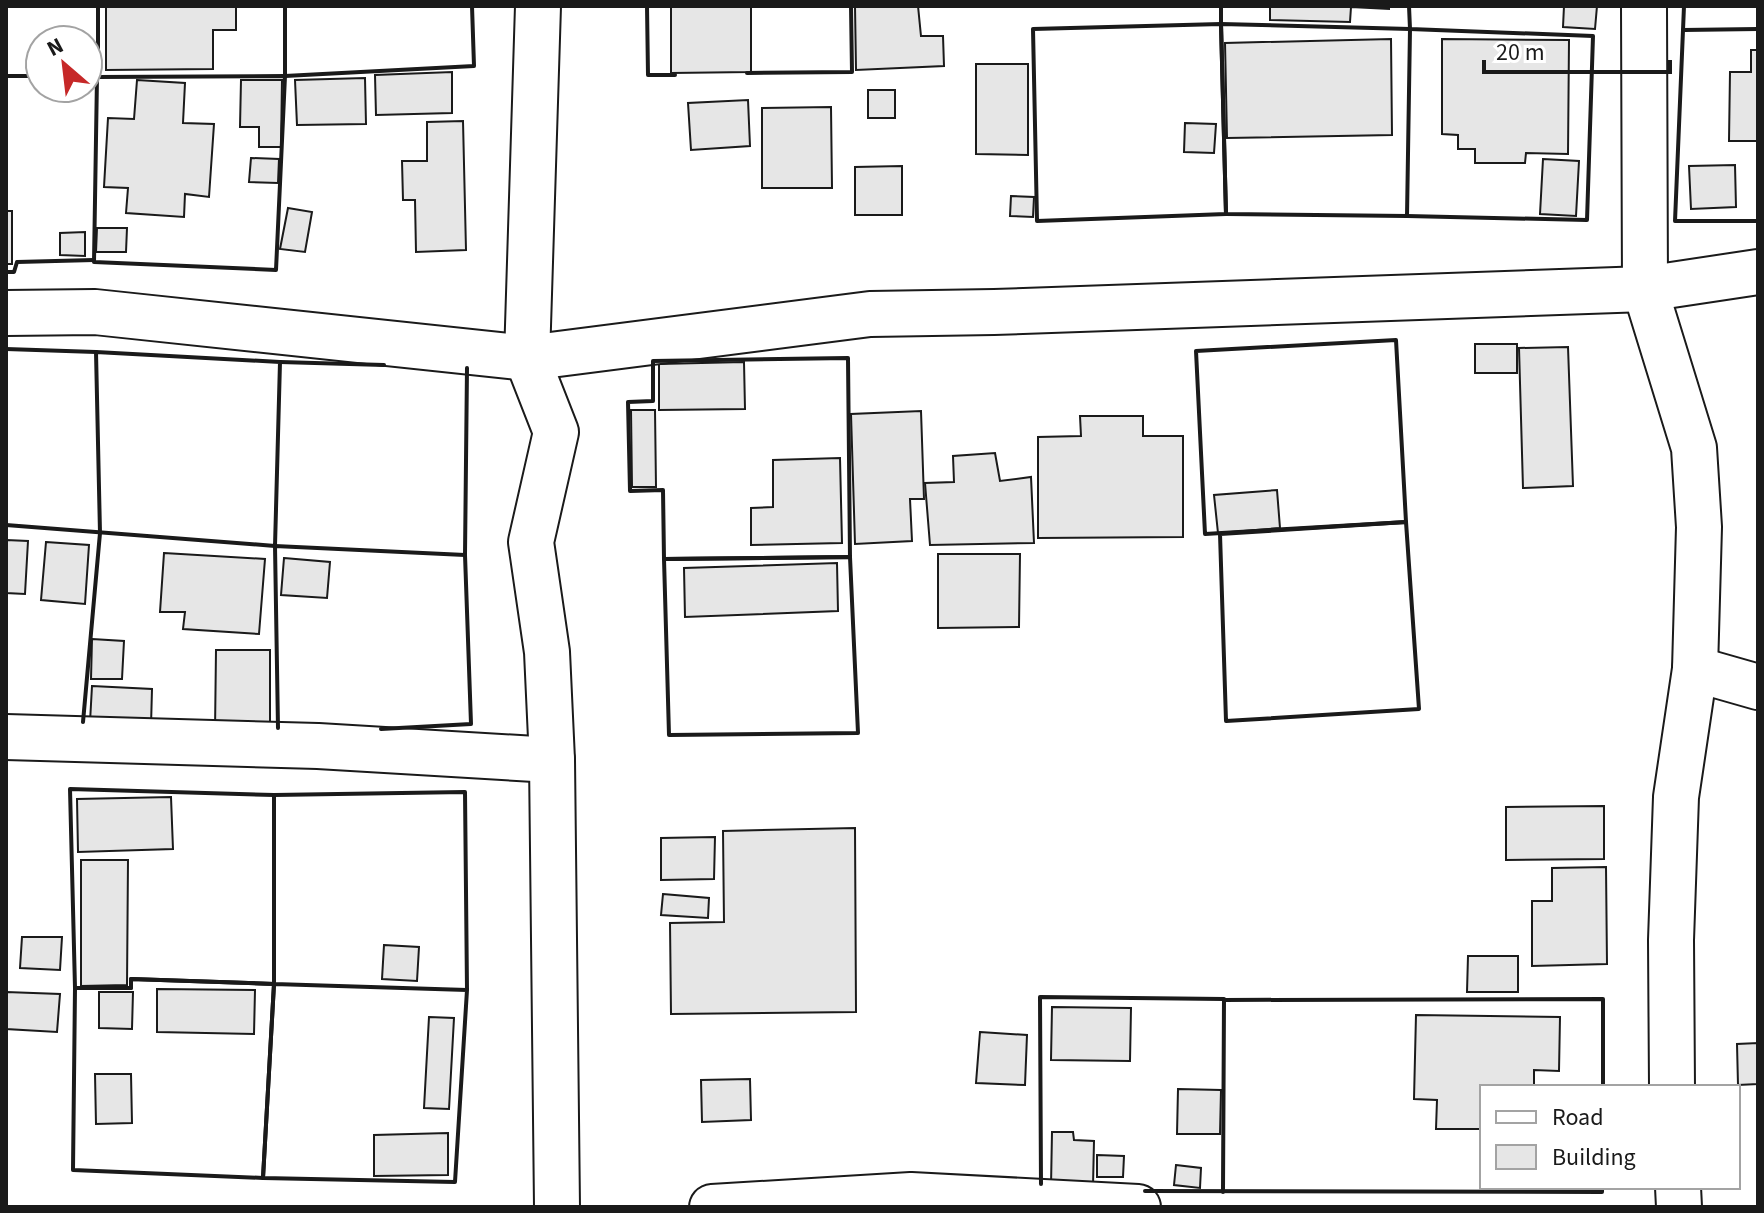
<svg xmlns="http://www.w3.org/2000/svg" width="1764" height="1213" viewBox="0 0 1764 1213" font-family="'Source Sans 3',sans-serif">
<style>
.building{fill:#e6e6e6;stroke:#1a1a1a;stroke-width:2}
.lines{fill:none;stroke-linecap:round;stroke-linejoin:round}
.street-casing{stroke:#1a1a1a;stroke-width:48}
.street{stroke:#fff;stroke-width:44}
.wall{stroke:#1a1a1a;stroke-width:4}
</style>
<rect width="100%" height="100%" fill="#fff"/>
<g class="building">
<polygon points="106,6 236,6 236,30 213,30 213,69 106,70"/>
<polygon points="671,6 751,6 751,72 671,73"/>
<polygon points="855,6 918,6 921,36 943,36 944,66 856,70"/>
<polygon points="1270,6 1389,6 1389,9 1351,7 1350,22 1270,20"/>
<polygon points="1564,6 1597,6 1595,29 1563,27"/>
<polygon points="1391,39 1392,135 1227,138 1225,43"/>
<polygon points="1442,39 1569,40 1568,154 1526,153 1525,163 1475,163 1475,149 1458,149 1458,135 1442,134"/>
<polygon points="1751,50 1758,50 1758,141 1729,141 1730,72 1751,72"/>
<polygon points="976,64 1028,64 1028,155 976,154"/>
<polygon points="452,72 452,113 376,115 375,75"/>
<polygon points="365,78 366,124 297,125 295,80"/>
<polygon points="137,80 185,83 183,123 214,124 209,197 185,194 184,217 126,213 128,188 104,187 108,118 134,119"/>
<polygon points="241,80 282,80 281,147 259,147 259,127 240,127"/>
<rect x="868" y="90" width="27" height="28"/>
<polygon points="748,100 750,146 691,150 688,103"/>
<polygon points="831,107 832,188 762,188 762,108"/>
<polygon points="463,121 466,250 416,252 415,200 403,200 402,161 427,161 427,122"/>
<polygon points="1185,123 1216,124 1214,153 1184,152"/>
<polygon points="251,158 279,159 278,183 249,182"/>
<polygon points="1543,159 1579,161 1576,216 1540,214"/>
<polygon points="1735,165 1736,207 1691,209 1689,166"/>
<polygon points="902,166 902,215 855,215 855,167"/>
<polygon points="1011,196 1034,197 1033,217 1010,216"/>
<polygon points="288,208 312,212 305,252 280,249"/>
<rect x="6" y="211" width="6" height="53"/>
<polygon points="97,228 127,228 126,252 96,252"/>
<polygon points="85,232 85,256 60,255 60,233"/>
<rect x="1475" y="344" width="42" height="29"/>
<polygon points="1568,347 1573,486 1523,488 1519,348"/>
<polygon points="744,362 745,409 659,410 659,364"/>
<polygon points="631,410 655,410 656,487 632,487"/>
<polygon points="921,411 924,499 910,499 912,541 855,544 851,414"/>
<polygon points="1080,416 1143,416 1143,436 1183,436 1183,537 1038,538 1038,437 1081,436"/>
<polygon points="995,453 1000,481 1031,477 1034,543 930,545 925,483 954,482 953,456"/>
<polygon points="840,458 842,543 751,545 751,508 773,507 773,460"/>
<polygon points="1277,490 1280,528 1218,533 1214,495"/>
<polygon points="6,540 28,541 25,594 6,593"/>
<polygon points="46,542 89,545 85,604 41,600"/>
<polygon points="164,553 265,559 259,634 183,629 185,612 160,612"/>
<polygon points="938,554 1020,554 1019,627 938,628"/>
<polygon points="284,558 330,562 327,598 281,595"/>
<polygon points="837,563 838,611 685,617 684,568"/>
<polygon points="92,639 124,641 122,679 91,679"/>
<polygon points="216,650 270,650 270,731 215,731"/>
<polygon points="92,686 152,689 151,726 90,722"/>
<polygon points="171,797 173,849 78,852 77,799"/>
<polygon points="1604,806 1604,859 1506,860 1506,807"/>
<polygon points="855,828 856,1012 671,1014 670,923 724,922 723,831"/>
<polygon points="715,837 714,879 661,880 661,838"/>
<polygon points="81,860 128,860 127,985 81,986"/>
<polygon points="1606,867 1607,964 1532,966 1532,901 1552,901 1552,868"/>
<polygon points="663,894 709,898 708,918 661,915"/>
<polygon points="22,937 62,937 60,970 20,968"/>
<polygon points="384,945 419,947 417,981 382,979"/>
<polygon points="1468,956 1518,956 1518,992 1467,992"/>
<polygon points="157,989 255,990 254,1034 157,1032"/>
<polygon points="6,992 60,994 57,1032 6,1029"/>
<polygon points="99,992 133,992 132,1029 99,1028"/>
<polygon points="1052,1007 1131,1008 1130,1061 1051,1060"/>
<polygon points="1416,1015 1560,1017 1559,1071 1534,1070 1534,1087 1482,1087 1482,1129 1436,1129 1437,1100 1414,1099"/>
<polygon points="429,1017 454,1018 449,1109 424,1108"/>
<polygon points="980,1032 1027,1035 1025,1085 976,1083"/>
<polygon points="1758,1043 1758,1084 1738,1085 1737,1044"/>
<polygon points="95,1074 131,1074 132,1123 96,1124"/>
<polygon points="750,1079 751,1120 702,1122 701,1080"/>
<polygon points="1178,1089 1221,1090 1220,1134 1177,1134"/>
<polygon points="1052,1132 1073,1132 1074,1140 1094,1141 1093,1186 1051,1186"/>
<polygon points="448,1133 448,1175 374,1176 374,1135"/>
<polygon points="1097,1155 1124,1156 1123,1177 1097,1177"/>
<polygon points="1176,1165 1201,1168 1200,1188 1174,1185"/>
</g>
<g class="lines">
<defs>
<g id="street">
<polyline points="538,6 527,358 556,432 531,542 547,652 552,760 557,1207"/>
<polyline points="1644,6 1645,289 1694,448 1699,527 1695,669 1676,797 1671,940 1672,1087"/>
<polyline points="6,313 95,312 527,358 870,314 994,312 1645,289 1758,272"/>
<polyline points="1695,669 1758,687"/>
<polyline points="6,737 318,746 552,760"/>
<polyline points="1678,1187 1679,1207"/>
<polyline points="712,1207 911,1195 1138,1207"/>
</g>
</defs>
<use href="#street" class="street-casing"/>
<use href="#street" class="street"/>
<g class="wall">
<polyline points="647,6 648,75 675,75"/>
<polyline points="1684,6 1683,30 1686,30"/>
<polygon points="1221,24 1226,214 1037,221 1033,29"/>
<polygon points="1221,24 1410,29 1407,216 1226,214"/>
<polyline points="1221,24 1221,6"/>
<polyline points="1758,29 1683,30 1675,221 1758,221"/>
<polyline points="747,73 852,72 851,6"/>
<polyline points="285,74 285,76 474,66 472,6"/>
<polyline points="6,76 40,76"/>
<polyline points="282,76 285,76 285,6"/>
<polygon points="285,76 276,270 94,262 97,77"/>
<polyline points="98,77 98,6"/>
<polyline points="1407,216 1587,220 1593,36 1410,29 1409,6"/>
<polyline points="6,272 14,272 17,262 94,260"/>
<polygon points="1396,340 1406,522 1205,534 1196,351"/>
<polyline points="6,349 96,352"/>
<polygon points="848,358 850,557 664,559 663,490 630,491 628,402 653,401 653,361"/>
<polyline points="280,362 384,365"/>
<polygon points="1406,522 1419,709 1226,721 1220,534"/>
<polyline points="6,525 275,546 280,362 96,352 100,533 83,722"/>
<polygon points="850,557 858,733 669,735 664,559"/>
<polyline points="278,728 275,546 465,555 467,368"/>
<polyline points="381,729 471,724 465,555"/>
<polygon points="70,789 274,795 274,984 131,979 131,988 75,988"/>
<polygon points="131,979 274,984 263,1178 73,1170 75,988 131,988"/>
<polyline points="274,984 467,990 465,792 274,795 274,984 263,1178 455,1182 467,990 274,984"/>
<polyline points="1224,1000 1603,999 1603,1087"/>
<polyline points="1041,1184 1040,997 1224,999 1223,1192"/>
<polyline points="1145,1191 1602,1192 1602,1187"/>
</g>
</g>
<rect width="1764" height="1213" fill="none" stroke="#1a1a1a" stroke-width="16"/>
<rect x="1480" y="1085" width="260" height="104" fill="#ffffff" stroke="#a3a3a3" stroke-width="2"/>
<rect x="1496" y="1111" width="40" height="12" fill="#ffffff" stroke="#a3a3a3" stroke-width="2"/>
<text x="1552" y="1125" font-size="24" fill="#1a1a1a">Road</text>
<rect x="1496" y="1145" width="40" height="24" fill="#e6e6e6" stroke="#a3a3a3" stroke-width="2"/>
<text x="1552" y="1165" font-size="24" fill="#1a1a1a">Building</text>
<g transform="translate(64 64) rotate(332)"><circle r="38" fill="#ffffff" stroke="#a3a3a3" stroke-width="2"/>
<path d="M0-6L14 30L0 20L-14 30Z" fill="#c62828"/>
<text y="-12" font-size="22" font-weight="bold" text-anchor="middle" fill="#1a1a1a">N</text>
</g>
<path d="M1484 60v12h186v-12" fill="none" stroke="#1a1a1a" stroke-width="4"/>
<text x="1496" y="60" font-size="24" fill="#1a1a1a" stroke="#ffffff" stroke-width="6" paint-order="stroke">20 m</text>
</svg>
